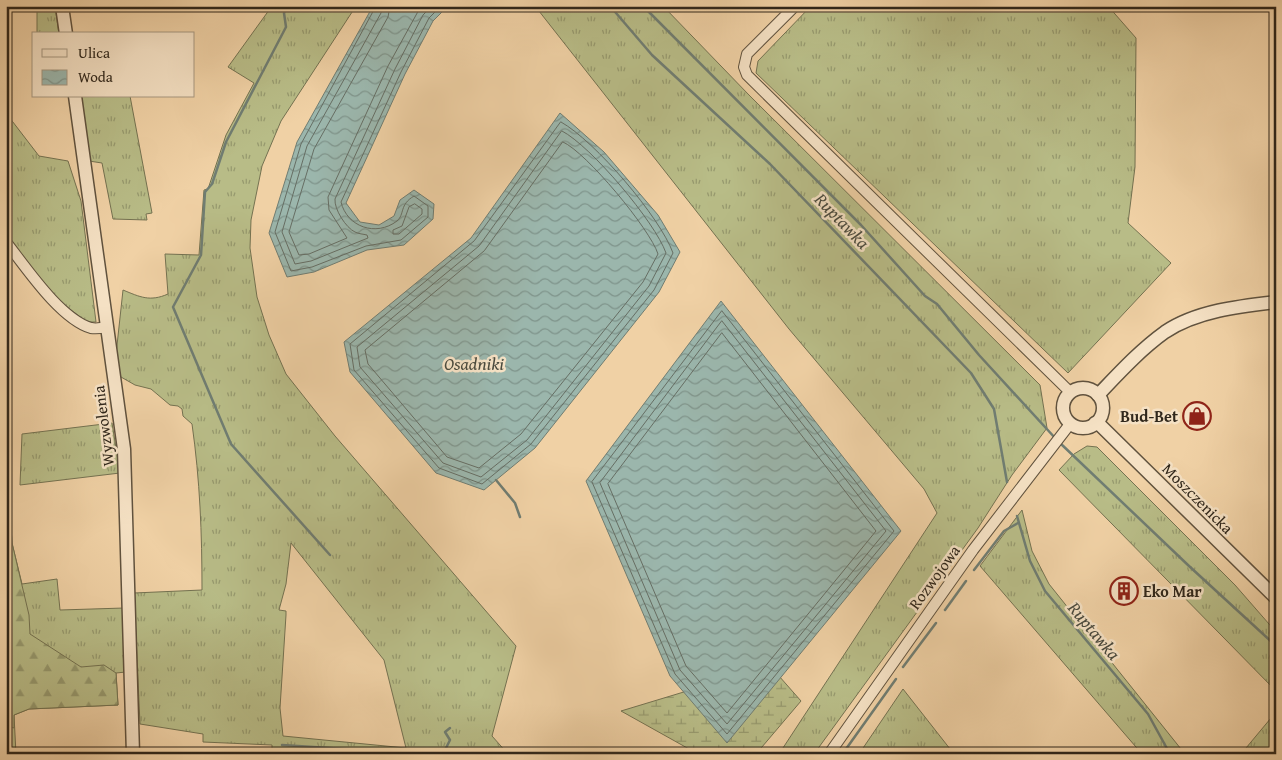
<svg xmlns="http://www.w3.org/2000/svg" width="1282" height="760" viewBox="0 0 1282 760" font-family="'Gentium Book Plus',serif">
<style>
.grass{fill:url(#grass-tufts);stroke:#747251;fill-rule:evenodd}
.forest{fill:url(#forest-firs);stroke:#747251}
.wetland{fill:url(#wetland-marsh);stroke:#747251}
.water{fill:url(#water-waves);stroke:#707d72}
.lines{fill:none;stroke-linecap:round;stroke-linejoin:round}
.shore{stroke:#666e64;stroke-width:1}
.stream{stroke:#707d72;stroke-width:2.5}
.minor-casing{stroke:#60523e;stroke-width:12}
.tertiary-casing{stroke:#60523e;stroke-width:15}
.minor{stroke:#f5e1c4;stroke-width:10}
.tertiary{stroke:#f5e1c4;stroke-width:12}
.labels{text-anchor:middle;stroke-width:5;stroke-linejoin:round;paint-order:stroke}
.poi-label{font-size:16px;font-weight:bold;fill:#30271b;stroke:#f5e1c4;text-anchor:end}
.street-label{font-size:16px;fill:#30271b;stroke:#f5e1c4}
.water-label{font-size:18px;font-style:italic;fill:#4b4b3f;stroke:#f5e1c4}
</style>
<defs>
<pattern id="grass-tufts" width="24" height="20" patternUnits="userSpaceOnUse" patternTransform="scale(1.25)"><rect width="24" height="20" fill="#b8bc87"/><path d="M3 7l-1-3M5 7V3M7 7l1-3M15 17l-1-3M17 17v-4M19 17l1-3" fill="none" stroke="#96996e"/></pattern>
<pattern id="forest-firs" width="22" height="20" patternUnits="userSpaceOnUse" patternTransform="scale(1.25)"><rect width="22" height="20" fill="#b8bc87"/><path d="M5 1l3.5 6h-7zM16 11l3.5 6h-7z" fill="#96996e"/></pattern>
<pattern id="wetland-marsh" width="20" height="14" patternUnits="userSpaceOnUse" patternTransform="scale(1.25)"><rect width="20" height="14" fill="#b8bc87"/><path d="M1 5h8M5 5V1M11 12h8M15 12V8" fill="none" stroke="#96996e"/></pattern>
<pattern id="water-waves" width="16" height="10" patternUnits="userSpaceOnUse" patternTransform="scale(1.25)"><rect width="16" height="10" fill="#9bb6ac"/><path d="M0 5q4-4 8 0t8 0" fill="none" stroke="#7f948b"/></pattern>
</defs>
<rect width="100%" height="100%" fill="#f0d1a5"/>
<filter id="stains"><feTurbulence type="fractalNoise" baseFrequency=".004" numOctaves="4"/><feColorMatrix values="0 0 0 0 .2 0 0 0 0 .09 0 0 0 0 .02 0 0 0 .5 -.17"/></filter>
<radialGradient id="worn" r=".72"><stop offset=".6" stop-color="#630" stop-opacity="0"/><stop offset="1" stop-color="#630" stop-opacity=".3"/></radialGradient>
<g class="grass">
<polygon points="37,6 55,6 59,34 37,34"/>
<path d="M272 6H356L281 121 262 166 251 220 250 248 257 297 269 335 286 374 335 436 516 646 492 736 508 754H272V745L203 742V734L140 724 134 593 202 590C202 534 200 480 192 424L183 416 182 409 178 406 170 405 151 389 135 385 114 373 123 290C140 297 150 302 168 294L165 254 199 255 204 190 208 189 226 135 254 83 228 67ZM291 543 384 660 406 748 283 736 280 708 286 615V611L279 610 286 584Z"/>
<polygon points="535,6 663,6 749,95 1040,385 1047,428 1012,475 978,528 814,754 779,754 937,513 924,489 789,329"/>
<polygon points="811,6 1108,6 1136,38 1135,167 1128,223 1171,263 1068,373 756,73 758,61"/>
<polygon points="79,96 130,96 152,213 146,214 147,220 113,219 102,163 89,161"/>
<polygon points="6,113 39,156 68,161 81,201 96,322 87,322 58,300 35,276 6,236"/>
<polygon points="112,423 120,473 20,485 22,434"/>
<polygon points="6,445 12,543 22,584 57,579 60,610 124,608 126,672 116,673 118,705 29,709 14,715 16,754 6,754"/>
<polygon points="1087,446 1097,447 1235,585 1276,632 1276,691 1059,470 1074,454"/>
<polygon points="1022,510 1032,551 1049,584 1185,754 1142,754 980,566"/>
<polygon points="903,689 954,754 859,754"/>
<polygon points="1276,712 1276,754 1241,754"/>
</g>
<polygon class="forest" points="6,445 12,543 29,615 30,634 81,667 104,665 116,673 118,705 29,709 14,715 14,728 6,725"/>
<polygon class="wetland" points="779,676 801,701 756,754 698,754 621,711 687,691"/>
<g class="water">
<polygon points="373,6 448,6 433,21 405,74 346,203 360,222 379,225 394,216 400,200 414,190 434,204 433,219 404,245 367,250 314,272 287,277 269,233 297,142"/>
<polygon points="560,113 604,152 658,215 680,252 659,292 535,448 484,490 436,473 350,372 344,342 471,238"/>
<polygon points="721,301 901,531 727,743 670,676 586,481"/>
</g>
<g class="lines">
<g class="shore">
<path d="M376 6 301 144 275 232 291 271 312 267 366 246 401 240 428 217V206L414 196C399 205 405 214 397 221 376 237 347 227 341 202L401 72 429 18 441 6"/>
<path d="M383 6 381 13 307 146 282 232 295 264 311 261 368 238 367 235C363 234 359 234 355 232 346 228 334 209 335 199L395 69 423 15 432 6"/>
<polyline points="390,6 388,17 314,149 289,232 299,255 309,254 347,238 329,210 328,197 388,66 421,6"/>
<path d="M561 122C595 141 660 217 673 253L654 290 531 444 482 484 439 468 354 370 350 344 474 241Z"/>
<path d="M562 131C591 146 655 222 666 253L649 286 527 440 481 477 443 463 360 367 357 347 479 246Z"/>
<path d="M563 142C586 152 650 229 658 254L643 282 521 434 479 468 447 457 368 364 365 350 484 251Z"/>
<polygon points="415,204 422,209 422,214 399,234 393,234 393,230 402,226 409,207"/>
<polygon points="722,311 894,531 727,734 675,674 592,482"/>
<polygon points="722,321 886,531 727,724 680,670 600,483"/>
<polygon points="722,333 876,531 727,713 686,666 608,484"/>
</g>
<g class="stream">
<polyline points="288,6 284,13 286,27 226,142 212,184 205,192 201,255 173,307 231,444 330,555"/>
<polyline points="610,6 652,55 770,164 971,373 994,409 1007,482"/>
<polyline points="643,6 861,225 925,296 937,304 979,355 1056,439"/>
<polyline points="1060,443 1189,566 1276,646"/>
<polyline points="496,480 515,503 520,517"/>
<polyline points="1017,516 1030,561 1045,591 1148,714 1170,754"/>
<polyline points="974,570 1004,531 1018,523"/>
<polyline points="945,610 966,581"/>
<polyline points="903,667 936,623"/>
<polyline points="282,745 425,754"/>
<polyline points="846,749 896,679"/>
<polyline points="443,754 450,740 445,732 450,728"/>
</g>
<defs>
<g id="minor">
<polyline points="795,6 747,54 744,67 747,75 1070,392"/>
<path d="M6 242C25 266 60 319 91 328 96 329 102 328 107 327"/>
<polyline points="829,754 973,550 1070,424"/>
</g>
<g id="tertiary">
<polyline points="62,6 66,34"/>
<polyline points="75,96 124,449 133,754"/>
<circle cx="1083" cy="408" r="20"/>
<path d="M1098 395C1119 373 1140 350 1165 332 1196 311 1240 306 1276 302"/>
<polyline points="1095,423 1100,425 1276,598"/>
</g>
</defs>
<use href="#minor" class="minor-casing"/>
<use href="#tertiary" class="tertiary-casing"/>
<use href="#minor" class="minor"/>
<use href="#tertiary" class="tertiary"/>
</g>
<defs>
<symbol id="shop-ring" viewBox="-11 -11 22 22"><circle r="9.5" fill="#f5e1c4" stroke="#8f2418" stroke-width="1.5"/><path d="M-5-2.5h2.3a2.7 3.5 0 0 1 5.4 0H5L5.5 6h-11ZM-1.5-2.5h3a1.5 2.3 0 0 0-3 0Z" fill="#8f2418"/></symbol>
<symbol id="building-ring" viewBox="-11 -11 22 22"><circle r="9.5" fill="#f5e1c4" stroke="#8f2418" stroke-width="1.5"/><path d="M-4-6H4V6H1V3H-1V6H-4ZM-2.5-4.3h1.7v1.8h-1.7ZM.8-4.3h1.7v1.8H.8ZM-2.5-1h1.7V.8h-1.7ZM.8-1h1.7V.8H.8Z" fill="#8f2418"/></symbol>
</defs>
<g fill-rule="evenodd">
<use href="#shop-ring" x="1181" y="400" width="32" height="32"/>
<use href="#building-ring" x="1108" y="575" width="32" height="32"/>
</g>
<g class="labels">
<g class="poi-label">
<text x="1178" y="422">Bud-Bet</text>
<text x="1143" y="597" text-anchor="start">Eko Mar</text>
</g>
<g class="street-label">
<text transform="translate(103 426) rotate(-97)" y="6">Wyzwolenia</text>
<text transform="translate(1198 498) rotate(45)" y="6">Moszczenicka</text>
<text transform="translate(934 577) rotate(-54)" y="6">Rozwojowa</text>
</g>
<g class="water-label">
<text transform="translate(842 221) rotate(46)" y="6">Ruptawka</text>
<text x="474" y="370">Osadniki</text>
<text transform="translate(1094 631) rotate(50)" y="6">Ruptawka</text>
</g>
</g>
<rect width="1282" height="760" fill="none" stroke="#f0d1a5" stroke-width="25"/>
<rect x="8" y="8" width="1267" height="745" fill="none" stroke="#30271b" stroke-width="2.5"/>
<rect x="12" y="12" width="1257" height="735" fill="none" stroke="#30271b"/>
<rect x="32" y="32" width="162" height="65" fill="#f5e1c4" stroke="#a69780"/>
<rect x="42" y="49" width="25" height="8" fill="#f5e1c4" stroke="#a69780"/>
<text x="78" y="58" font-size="15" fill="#30271b">Ulica</text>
<rect x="42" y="70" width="25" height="15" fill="url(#water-waves)" stroke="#a69780"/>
<text x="78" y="82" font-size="15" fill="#30271b">Woda</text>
<rect width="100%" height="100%" filter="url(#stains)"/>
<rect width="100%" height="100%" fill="url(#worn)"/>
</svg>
